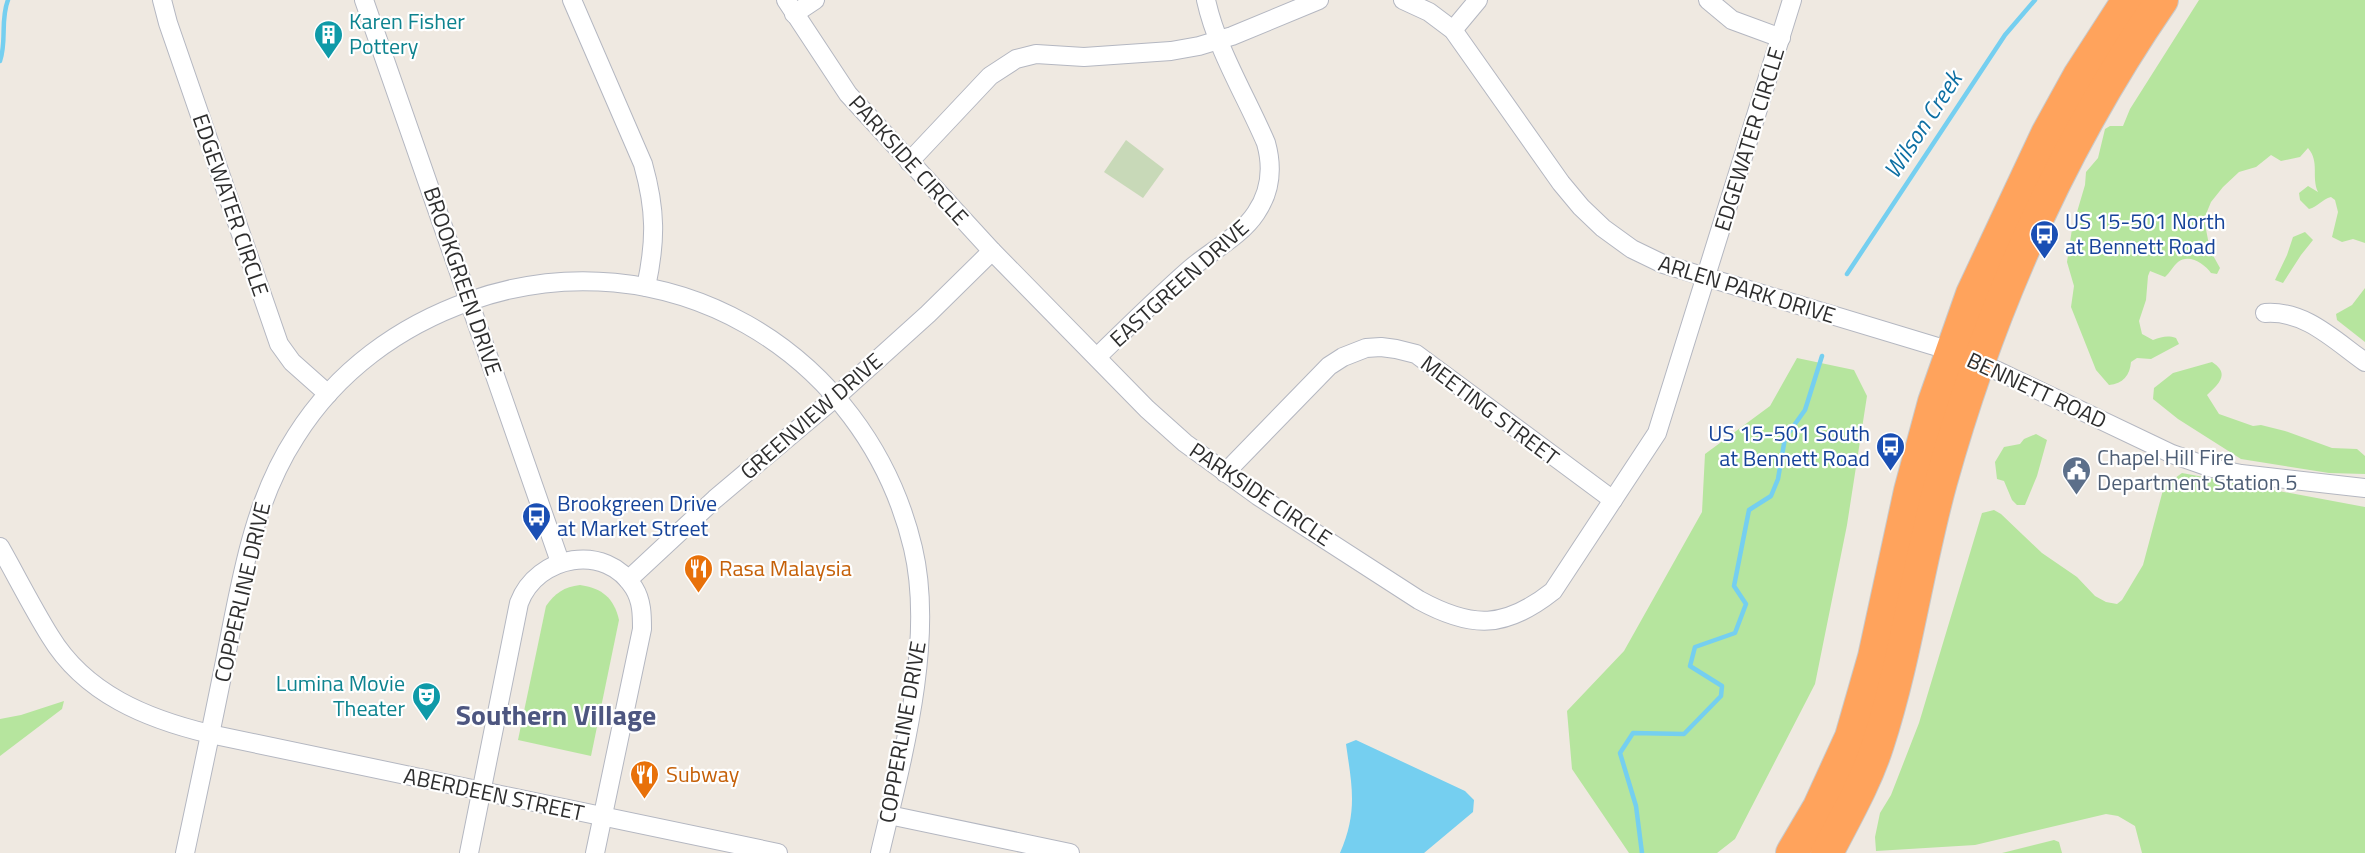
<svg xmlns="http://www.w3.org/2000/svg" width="2365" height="853" viewBox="0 0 2365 853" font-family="'Titillium Web',sans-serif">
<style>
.green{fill:#b6e59e}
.cemetery{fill:#c8d9b8}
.water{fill:#75cff0}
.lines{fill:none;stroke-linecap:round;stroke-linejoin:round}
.stream{stroke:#75cff0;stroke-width:4.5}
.street-casing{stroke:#b4b7c1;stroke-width:20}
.highway-casing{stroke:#c9c9c9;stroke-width:34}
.street{stroke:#fff;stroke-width:18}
.highway{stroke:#ffa35c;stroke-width:32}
.labels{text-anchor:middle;stroke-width:4.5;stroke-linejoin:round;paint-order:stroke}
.culture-label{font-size:22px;fill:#0d838f;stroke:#fff;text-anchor:start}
.street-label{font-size:22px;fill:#2e2e2e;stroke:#fff}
.transit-label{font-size:22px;fill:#164399;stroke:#fff;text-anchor:start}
.service-label{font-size:22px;fill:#4e5e75;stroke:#fff;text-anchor:start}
.food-label{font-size:22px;fill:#c56008;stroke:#fff;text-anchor:start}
.water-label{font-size:24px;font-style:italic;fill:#0d6fa3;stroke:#fff}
.district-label{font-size:28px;font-weight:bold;fill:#4d5680;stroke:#fff}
</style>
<rect width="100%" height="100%" fill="#efe9e1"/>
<g class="green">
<path d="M2199 0H2365V243L2353 239 2342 242 2332 237 2338 212 2335 200 2331 197C2322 199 2318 207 2309 209L2300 200 2299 193 2308 186 2318 192C2311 177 2320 162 2308 148L2300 157 2281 161 2271 155 2256 167 2239 172 2223 187 2211 202 2204 219 2210 250 2220 268 2217 274 2211 273C2205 264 2189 253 2178 262 2173 266 2170 273 2165 277L2150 271 2148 276 2146 300 2139 321 2142 334 2153 340C2162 337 2167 335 2176 338L2179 344 2151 359 2137 358 2131 362C2130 375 2123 384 2109 385L2096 370 2071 307 2074 286 2067 262 2072 229 2085 185 2086 172 2098 158 2105 129 2110 126H2123L2130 109Z"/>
<polygon points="2305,232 2313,240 2301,255 2283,283 2275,280 2287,255 2293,237"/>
<polygon points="2365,288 2365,342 2337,320 2336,314 2352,305"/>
<polygon points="1797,358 1854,370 1867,396 1847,525 1815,684 1735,839 1717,853 1629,853 1572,769 1567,711 1624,651 1702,512 1705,454 1770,406"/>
<path d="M2212 362C2231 374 2218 384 2207 395L2219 414 2253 426 2261 425 2285 431 2332 448 2357 449 2365 456V474L2329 473 2241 459 2178 419 2153 399 2154 388 2173 373Z"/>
<polygon points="2036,434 2047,440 2037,476 2025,505 2017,505 2012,500 2004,481 1997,479 1995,462 2004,447 2020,444 2024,439"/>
<polygon points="2182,473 2365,507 2365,853 2142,853 2135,826 2118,816 2106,814 1975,845 1876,851 1875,837 1880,813 1891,795 1919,723 1982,513 1994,510 2001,514 2042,553 2077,577 2095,596 2106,602 2117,604 2122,600 2143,565 2163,490 2167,484"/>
<path d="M580 585C602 588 614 598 619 620L591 756 518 740 546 606C555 593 564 587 580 585Z"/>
<polygon points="64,701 62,709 0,756 0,719 21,715"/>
<polygon points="2054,840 2059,842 2062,853 2002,853"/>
</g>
<polygon class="cemetery" points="1126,140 1164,169 1143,198 1104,172"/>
<path class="water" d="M1356 740 1465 791 1474 800 1473 812 1424 853H1340C1358 811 1352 787 1346 744Z"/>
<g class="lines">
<g class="stream">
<path d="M0 61C7 41 0 20 8 0"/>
<polyline points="1847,274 2005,35 2035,0"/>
<polyline points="1642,853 1636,806 1620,753 1633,733 1684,734 1721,696 1722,686 1690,666 1695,647 1735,633 1746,604 1734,586 1749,510 1771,496 1778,479 1785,438 1805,410 1822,356"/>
</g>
<defs>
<g id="street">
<polyline points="162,0 168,23 279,344 292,362 328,394"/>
<polyline points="364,0 560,562"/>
<path d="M572 0 643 164C656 210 656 241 646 287"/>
<path d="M786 0 848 94 992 251 1147 409 1185 443 1258 496 1419 600C1472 629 1505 629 1553 591L1657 433 1792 0"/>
<polyline points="1403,0 1429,12 1453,30 1561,183 1581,207 1603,228 1632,249 1663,264 1951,351 2000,372 2172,454 2212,468 2241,474 2365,488"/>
<polyline points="1708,0 1732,20 1781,38"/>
<polyline points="794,14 815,0"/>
<polyline points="1453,30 1478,0"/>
<polyline points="909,162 990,76 1016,59 1036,54 1084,57 1171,51 1199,46 1232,36 1319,0"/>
<path d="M2265 313C2305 310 2334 340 2365 362"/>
<path d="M1097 357C1127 328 1158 297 1190 269 1211 251 1241 236 1256 213 1271 191 1273 168 1266 143 1246 96 1217 50 1206 0"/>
<polyline points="1225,473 1329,366 1343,357 1366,348 1381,347 1396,349 1416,354 1613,500"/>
<path d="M0 547C17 577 32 607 50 636 85 694 147 719 210 734L778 853"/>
<polyline points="628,580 715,499 836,397 928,314 992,251"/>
<polyline points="889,815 1070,853"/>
<path d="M185 853C199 787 213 722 226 656 241 580 253 502 296 436 337 371 399 326 470 301 664 232 866 350 913 548 935 641 902 760 880 853"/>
<path d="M469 853 519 603C537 555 606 542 634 588 642 601 642 615 642 629L595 853"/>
</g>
<g id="highway">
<polyline points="1792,853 1819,807 1851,737 1874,657 1910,491 1934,402 1972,294 2047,134 2079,76 2128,0"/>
<path d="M1827 853C1845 818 1866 782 1878 744 1906 658 1917 569 1941 482 1989 310 2060 148 2162 0"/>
</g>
</defs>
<use href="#street" class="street-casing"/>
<use href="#highway" class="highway-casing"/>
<use href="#street" class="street"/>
<use href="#highway" class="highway"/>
</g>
<defs>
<symbol id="building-pin" viewBox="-11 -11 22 30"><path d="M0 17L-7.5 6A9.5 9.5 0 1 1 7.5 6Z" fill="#0f9aa8" stroke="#fff"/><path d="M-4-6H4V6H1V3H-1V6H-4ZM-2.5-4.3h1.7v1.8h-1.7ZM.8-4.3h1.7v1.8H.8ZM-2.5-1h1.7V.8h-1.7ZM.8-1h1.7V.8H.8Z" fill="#fff"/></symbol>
<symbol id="bus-pin" viewBox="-11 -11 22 30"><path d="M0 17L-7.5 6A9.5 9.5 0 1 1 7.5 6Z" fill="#1a4fb4" stroke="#fff"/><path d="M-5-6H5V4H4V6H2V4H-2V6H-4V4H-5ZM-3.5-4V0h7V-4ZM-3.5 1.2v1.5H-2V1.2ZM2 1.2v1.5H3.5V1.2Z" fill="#fff"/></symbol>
<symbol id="civic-pin" viewBox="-11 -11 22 30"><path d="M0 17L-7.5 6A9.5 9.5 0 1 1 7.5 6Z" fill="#5c6f8a" stroke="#fff"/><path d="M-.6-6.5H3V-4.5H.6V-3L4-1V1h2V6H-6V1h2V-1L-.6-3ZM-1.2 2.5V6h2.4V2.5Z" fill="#fff"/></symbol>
<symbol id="restaurant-pin" viewBox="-11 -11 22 30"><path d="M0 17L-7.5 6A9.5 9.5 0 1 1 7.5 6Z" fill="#e8710a" stroke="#fff"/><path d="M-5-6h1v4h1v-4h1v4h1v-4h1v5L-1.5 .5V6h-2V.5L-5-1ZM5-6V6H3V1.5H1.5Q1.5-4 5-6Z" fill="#fff"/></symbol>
<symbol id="theatre-pin" viewBox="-11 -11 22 30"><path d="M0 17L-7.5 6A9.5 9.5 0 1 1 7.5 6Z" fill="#0f9aa8" stroke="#fff"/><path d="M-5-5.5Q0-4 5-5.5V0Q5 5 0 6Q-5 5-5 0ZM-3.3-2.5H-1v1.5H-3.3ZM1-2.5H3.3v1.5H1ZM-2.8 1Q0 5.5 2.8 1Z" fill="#fff"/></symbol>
</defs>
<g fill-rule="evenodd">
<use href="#building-pin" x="312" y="18" width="33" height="45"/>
<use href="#bus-pin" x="2028" y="218" width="33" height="45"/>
<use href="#bus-pin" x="1874" y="430" width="33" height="45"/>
<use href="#civic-pin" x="2060" y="454" width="33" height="45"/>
<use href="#bus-pin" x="520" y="500" width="33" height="45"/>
<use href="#restaurant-pin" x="682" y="552" width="33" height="45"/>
<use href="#theatre-pin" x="410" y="680" width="33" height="45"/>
<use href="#restaurant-pin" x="628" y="758" width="33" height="45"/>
</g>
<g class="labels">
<g class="culture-label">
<text x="349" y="29">Karen Fisher<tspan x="349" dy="25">Pottery</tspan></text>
<text x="405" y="691" text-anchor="end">Lumina Movie<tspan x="405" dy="25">Theater</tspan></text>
</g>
<g class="street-label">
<text transform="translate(1749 139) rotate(-73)" y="8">EDGEWATER CIRCLE</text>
<text transform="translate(909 160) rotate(48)" y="8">PARKSIDE CIRCLE</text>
<text transform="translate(231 205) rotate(71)" y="8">EDGEWATER CIRCLE</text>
<text transform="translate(463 281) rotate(71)" y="8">BROOKGREEN DRIVE</text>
<text transform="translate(1179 283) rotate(-42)" y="8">EASTGREEN DRIVE</text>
<text transform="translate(1747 289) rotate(17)" y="8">ARLEN PARK DRIVE</text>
<text transform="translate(2037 390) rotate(25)" y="8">BENNETT ROAD</text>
<text transform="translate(1490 410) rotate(37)" y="8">MEETING STREET</text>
<text transform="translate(811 416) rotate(-41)" y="8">GREENVIEW DRIVE</text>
<text transform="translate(1261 494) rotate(34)" y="8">PARKSIDE CIRCLE</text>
<text transform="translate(242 592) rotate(-77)" y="8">COPPERLINE DRIVE</text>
<text transform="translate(902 732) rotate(-80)" y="8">COPPERLINE DRIVE</text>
<text transform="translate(494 794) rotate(12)" y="8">ABERDEEN STREET</text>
</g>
<g class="transit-label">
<text x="2065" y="229">US 15-501 North<tspan x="2065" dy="25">at Bennett Road</tspan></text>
<text x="1870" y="441" text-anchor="end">US 15-501 South<tspan x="1870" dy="25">at Bennett Road</tspan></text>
<text x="557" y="511">Brookgreen Drive<tspan x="557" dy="25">at Market Street</tspan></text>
</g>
<g class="service-label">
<text x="2097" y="465">Chapel Hill Fire<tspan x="2097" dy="25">Department Station 5</tspan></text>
</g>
<g class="food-label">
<text x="719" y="576">Rasa Malaysia</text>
<text x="666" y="782">Subway</text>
</g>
<g class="water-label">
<text transform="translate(1923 125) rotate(-57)" y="8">Wilson Creek</text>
</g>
<g class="district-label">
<text x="556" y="725">Southern Village</text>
</g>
</g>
</svg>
